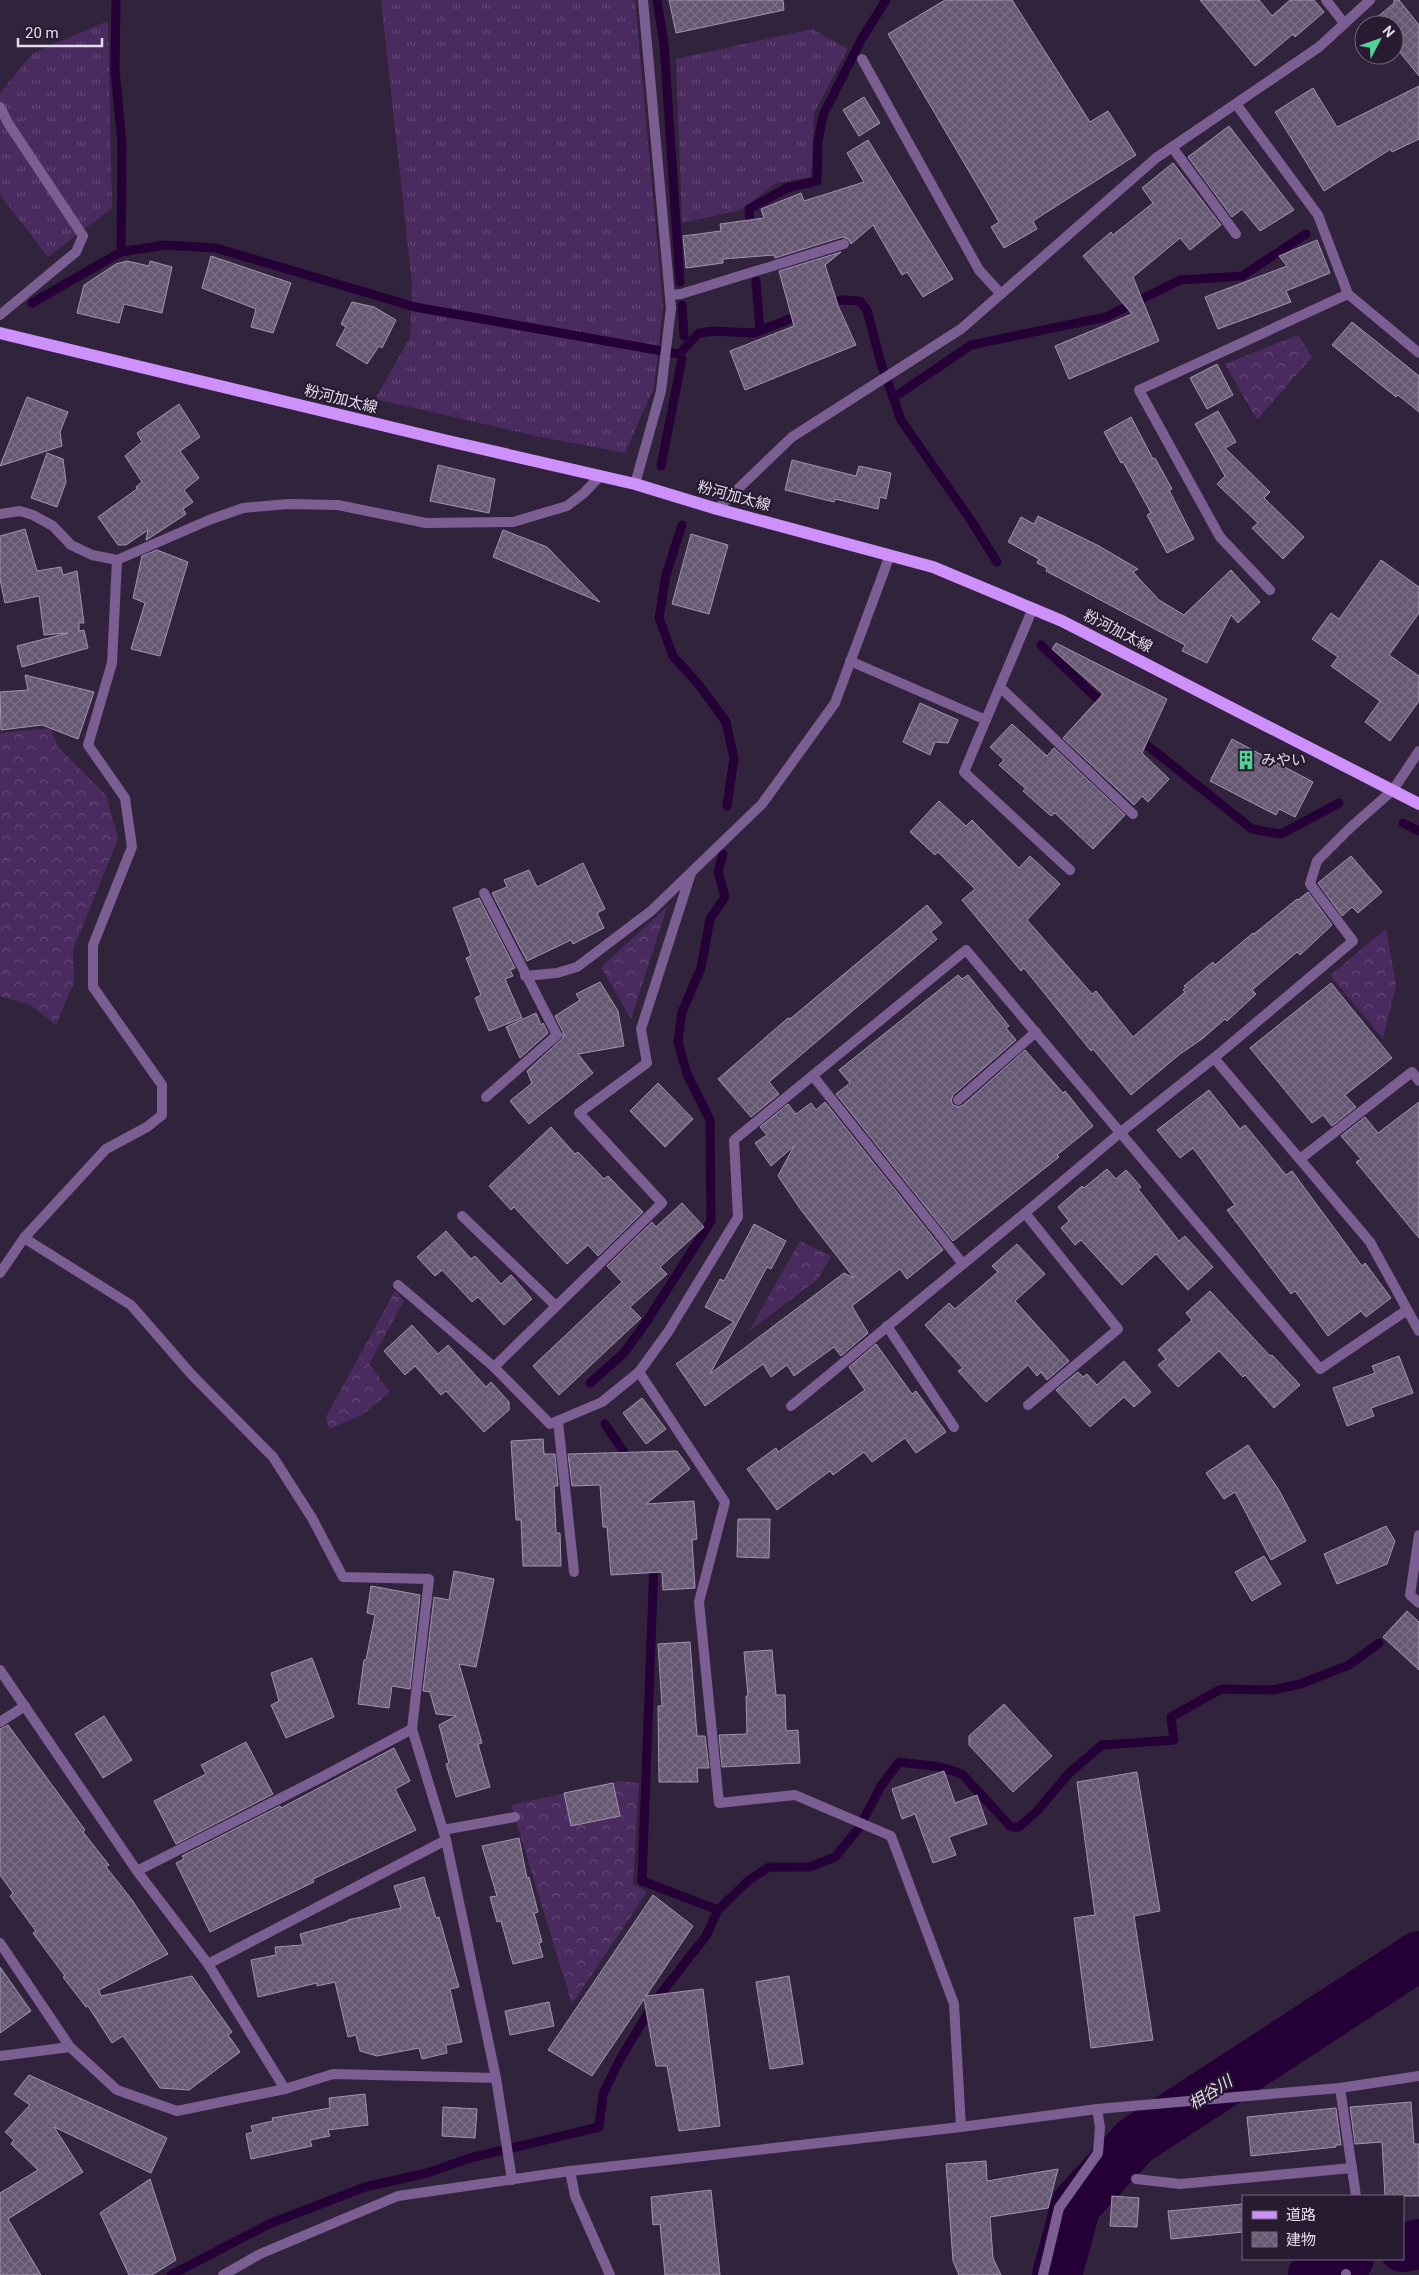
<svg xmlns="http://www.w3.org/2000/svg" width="1419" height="2275" viewBox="0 0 1419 2275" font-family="Roboto,'Noto Sans JP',sans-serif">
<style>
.grass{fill:url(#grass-tufts)}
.forest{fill:url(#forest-crowns)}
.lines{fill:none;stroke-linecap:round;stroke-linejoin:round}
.stream{stroke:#240037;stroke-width:9}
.river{stroke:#240037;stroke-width:50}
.building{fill:url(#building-cross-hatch);stroke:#a393b1}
.minor{stroke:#7c5f92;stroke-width:10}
.tertiary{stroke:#7c5f92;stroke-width:10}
.primary{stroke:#ce90fa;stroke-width:12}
.labels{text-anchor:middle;stroke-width:4.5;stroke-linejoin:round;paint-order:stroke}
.street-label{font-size:15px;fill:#e4dcec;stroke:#281a31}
.poi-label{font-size:15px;fill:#e4dcec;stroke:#281a31;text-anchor:start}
.water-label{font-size:16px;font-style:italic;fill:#e7dcf1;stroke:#281a31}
</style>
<defs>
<pattern id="grass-tufts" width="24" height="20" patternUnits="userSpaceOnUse" patternTransform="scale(1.25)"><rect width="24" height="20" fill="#4a2b5f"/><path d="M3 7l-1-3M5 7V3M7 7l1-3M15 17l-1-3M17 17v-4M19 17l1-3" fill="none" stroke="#644976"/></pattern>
<pattern id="forest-crowns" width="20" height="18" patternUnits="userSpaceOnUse" patternTransform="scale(1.25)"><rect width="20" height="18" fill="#4a2b5f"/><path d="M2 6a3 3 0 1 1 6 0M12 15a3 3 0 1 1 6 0" fill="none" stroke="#644976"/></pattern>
<pattern id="building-cross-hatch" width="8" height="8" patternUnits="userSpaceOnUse" patternTransform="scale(1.25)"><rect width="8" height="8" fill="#665772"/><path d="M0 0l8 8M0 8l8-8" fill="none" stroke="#7c6f86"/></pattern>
</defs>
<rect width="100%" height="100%" fill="#31233c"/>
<g class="grass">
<polygon points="381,0 635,0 663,307 654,387 625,453 541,437 375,399 410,338 412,285"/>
<polygon points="108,21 112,208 48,257 0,195 0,93 33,53"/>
<polygon points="812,29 848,49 814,113 811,177 776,183 741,210 682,223 676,59"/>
</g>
<g class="forest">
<polygon points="1298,335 1312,357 1257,420 1225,364"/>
<polygon points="51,728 57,746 106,795 118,839 73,950 74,982 56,1025 30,1005 0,996 0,733"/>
<polygon points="667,907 631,1019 601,967"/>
<polygon points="1386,929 1396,985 1383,1039 1330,975"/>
<polygon points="800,1241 831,1256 818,1279 749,1331"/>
<polygon points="395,1291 404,1301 369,1364 390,1392 362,1415 329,1429 326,1417"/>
<polygon points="621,1781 639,1783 633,1884 647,1892 572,2004 511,1805"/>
</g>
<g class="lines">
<g class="stream">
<polyline points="116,0 115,70 122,143 121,252"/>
<polyline points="657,0 664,44 680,282"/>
<polyline points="751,232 749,209 787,188 817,181 818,142 823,115 861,40 886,0"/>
<polyline points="756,281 760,331"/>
<polyline points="32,303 121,252 165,245 216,248 415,307 679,354 699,333 713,331 754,333 803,314"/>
<polyline points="682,305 684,336"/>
<polyline points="827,305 841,300 860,301 867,310 880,360 901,420 970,519 997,562"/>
<polyline points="893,398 971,345 1106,317 1180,280 1242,276 1306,234"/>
<polyline points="661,466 682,359"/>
<polyline points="682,525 666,575 659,618 673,656 699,685 726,722 734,758 727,806"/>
<polyline points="1041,645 1106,707"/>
<polyline points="1137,737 1252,829 1281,834 1339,803"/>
<polyline points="1403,823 1419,831"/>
<polyline points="590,1383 623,1354 647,1321 711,1221 710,1120 687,1074 678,1042 682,1012 701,968 710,919 725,897 718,871 723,854"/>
<polyline points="605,1424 630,1461"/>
<polyline points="718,1910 749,1880 769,1867 809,1867 835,1857 859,1828 881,1786 899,1762 941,1767 962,1774 1011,1827 1019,1827 1037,1811 1069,1773 1102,1745 1174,1740 1171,1717 1221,1689 1272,1690 1300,1684 1349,1665 1379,1643"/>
<polyline points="171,2275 269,2224 365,2187 427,2173 470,2158 599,2127 603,2094 619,2061 655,2001 706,1936 718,1910 642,1881 654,1563"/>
</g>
<g class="river">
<polyline points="1403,2247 1419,2244"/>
<polyline points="1057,2275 1076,2205 1135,2141 1419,1956"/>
<polyline points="1313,2275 1349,2259"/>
</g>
</g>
<g class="building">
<polygon points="669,0 783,0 784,10 676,33"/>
<polygon points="945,0 1012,0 1090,122 1108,111 1136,155 1033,221 1037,229 1004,248 991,227 999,222 888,34"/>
<polygon points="1200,0 1259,0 1272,16 1290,0 1314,0 1324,12 1295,37 1293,34 1255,66"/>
<polygon points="1394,0 1399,0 1419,25 1419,76 1394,45 1394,25 1368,25 1394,3"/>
<polygon points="1419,86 1419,139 1392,152 1391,149 1324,191 1275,112 1313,88 1337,127"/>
<polygon points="864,97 880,123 859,136 843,110"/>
<polygon points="1229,126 1294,210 1260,231 1242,209 1232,217 1188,157"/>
<polygon points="868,140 953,279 923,297 907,272 902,275 873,225 851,244 848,239 842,237 775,258 774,255 723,259 723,263 686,268 683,236 721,231 720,224 764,218 761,209 801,193 804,201 864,182 847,153"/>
<polygon points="1173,163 1221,225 1190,250 1180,238 1133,277 1159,341 1069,379 1055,346 1132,314 1083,256 1111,232 1113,235 1153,203 1142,188"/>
<polygon points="1317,240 1330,273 1286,291 1291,302 1218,329 1205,297 1287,266 1279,256"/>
<polygon points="841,252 825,265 839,308 856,345 745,390 730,351 794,326 779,271"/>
<polygon points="211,256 291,283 273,333 251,327 256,309 202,288"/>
<polygon points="127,261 149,266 150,261 172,267 162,313 124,304 119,323 77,313 84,285 116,264"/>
<polygon points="352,302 374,307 396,320 382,348 379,346 367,364 336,345 346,327 341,324"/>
<polygon points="1352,322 1419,376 1419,412 1398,395 1396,397 1332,345"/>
<polygon points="1217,364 1233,395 1207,409 1190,378"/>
<polygon points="27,397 68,412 60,432 62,446 0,466"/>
<polygon points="179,404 200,437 180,451 199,478 184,490 193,502 183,509 186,514 148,539 146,540 148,530 126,545 118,545 98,517 137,489 136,487 142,482 125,456 142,442 137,433"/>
<polygon points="1218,411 1236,442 1225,448 1270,492 1264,498 1304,537 1283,559 1252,528 1258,523 1217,484 1225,476 1195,424"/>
<polygon points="1131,417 1153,459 1155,458 1172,489 1169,490 1194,539 1167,553 1147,515 1151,513 1123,462 1121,463 1104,432"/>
<polygon points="47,453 63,459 66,482 57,507 31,498"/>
<polygon points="792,460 856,476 859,466 891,473 886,499 880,497 878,509 835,499 834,502 785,490"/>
<polygon points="438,465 495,479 489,513 430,501"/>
<polygon points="1038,516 1099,546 1138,569 1133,572 1159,600 1184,615 1231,570 1260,602 1238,623 1231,615 1207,663 1182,651 1185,645 1046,571 1047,568 1037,563 1039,559 1008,542 1021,517 1034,524"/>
<polygon points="25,529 37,571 61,567 63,575 77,571 84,623 79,623 79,631 84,630 88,648 22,667 17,646 68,633 44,635 39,596 5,603 0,579 0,536"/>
<polygon points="503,530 547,547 600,602 493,557"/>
<polygon points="691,534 728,545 709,614 672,604"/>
<polygon points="157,550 188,562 160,656 131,649 145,603 133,598 142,556"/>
<polygon points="1381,560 1419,587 1419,613 1389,655 1419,676 1419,701 1390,741 1365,722 1380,701 1331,666 1338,657 1312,639 1331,613 1339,619"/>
<polygon points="1056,643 1167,699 1142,753 1169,779 1148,802 1142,796 1134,805 1063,738 1103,694 1052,649"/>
<polygon points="25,675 94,692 78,739 42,725 1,730 0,692 28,690"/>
<polygon points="920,703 958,720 948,743 935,742 930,755 903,742"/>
<polygon points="1012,724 1047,756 1054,748 1125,815 1093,849 1055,813 1051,816 1023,791 1026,789 999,765 1004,760 990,747"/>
<polygon points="1232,739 1313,782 1295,817 1279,809 1276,815 1210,781"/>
<polygon points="939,801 966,826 972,820 1019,868 1030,856 1060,884 1027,920 1092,994 1096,991 1133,1037 1185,992 1183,990 1186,988 1184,986 1213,962 1215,965 1253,933 1254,934 1297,899 1298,900 1308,892 1332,925 1300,955 1297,952 1252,990 1256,994 1227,1021 1225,1019 1202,1039 1180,1054 1131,1095 1093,1049 1091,1051 1024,968 1021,971 962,900 975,889 938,852 935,855 910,832"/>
<polygon points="1351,856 1382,892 1358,913 1352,907 1342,916 1318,883"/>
<polygon points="583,863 605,909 597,913 604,928 573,944 571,940 527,961 492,893 507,887 504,880 529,870 537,887"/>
<polygon points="479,898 515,968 510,970 513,976 505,979 522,1018 489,1031 475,998 481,995 466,958 471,956 453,908"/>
<polygon points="927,905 942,923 931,932 937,939 769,1082 779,1094 751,1117 718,1079 788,1018 790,1019"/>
<polygon points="958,975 962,979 968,975 1009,1026 1006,1028 1016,1040 953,1095 951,1101 953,1105 959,1107 963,1105 1025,1050 1063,1093 1065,1091 1093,1126 1057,1155 1059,1157 953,1241 836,1094 850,1083 839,1070"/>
<polygon points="600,982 618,1011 624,1046 578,1054 593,1073 529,1124 510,1101 532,1083 527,1071 563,1038 563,1032 555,1016 580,1000 576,994"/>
<polygon points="1331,983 1392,1058 1345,1095 1356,1107 1332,1126 1323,1115 1312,1123 1250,1048"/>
<polygon points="536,1013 541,1025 543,1023 548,1033 520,1058 506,1027"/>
<polygon points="658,1083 693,1119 665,1147 630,1111"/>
<polygon points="1209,1090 1240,1129 1245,1125 1286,1175 1292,1171 1362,1266 1365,1263 1391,1298 1366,1317 1361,1311 1328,1336 1295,1291 1291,1294 1227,1210 1235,1205 1193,1148 1180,1158 1157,1130"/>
<polygon points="825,1102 943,1250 907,1279 900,1269 852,1306 868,1333 841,1356 834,1347 794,1376 787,1365 771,1377 763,1364 705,1406 676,1364 734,1322 705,1307 720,1279 724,1281 754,1224 786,1241 771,1269 767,1267 710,1374 844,1273 854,1278 801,1210 778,1176 794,1146 771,1166 755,1143 767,1135 760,1127 788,1104 796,1114 811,1103 816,1110"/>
<polygon points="1419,1102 1419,1238 1356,1162 1361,1159 1341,1136 1365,1117 1378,1133"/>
<polygon points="551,1127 575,1154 578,1152 604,1179 608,1176 643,1212 598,1256 588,1245 567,1264 514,1207 511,1210 489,1186"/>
<polygon points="1107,1169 1116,1179 1126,1170 1141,1187 1138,1189 1179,1241 1185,1236 1213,1267 1188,1290 1156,1254 1122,1285 1081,1240 1075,1245 1061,1228 1069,1221 1058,1207 1082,1186 1084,1188"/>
<polygon points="682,1203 704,1227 660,1267 667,1274 630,1307 641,1318 559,1395 533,1366 622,1282 607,1266 652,1222 656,1227"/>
<polygon points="446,1231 471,1259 475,1256 501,1284 511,1275 532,1299 504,1325 478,1297 472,1302 442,1270 435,1276 417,1257"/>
<polygon points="1017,1244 1045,1274 1015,1301 1069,1361 1047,1380 1041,1372 1037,1376 1028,1365 986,1402 958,1371 963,1368 925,1325 949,1303 955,1309 998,1272 992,1266"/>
<polygon points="1210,1291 1270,1356 1272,1355 1300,1385 1274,1408 1245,1375 1243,1377 1219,1351 1178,1387 1158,1365 1166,1359 1158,1350 1192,1320 1186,1313"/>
<polygon points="412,1325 438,1354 448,1345 486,1387 491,1382 509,1402 509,1410 484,1432 446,1391 441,1395 415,1366 405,1375 384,1351"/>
<polygon points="876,1344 912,1394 916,1391 946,1432 916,1453 905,1438 872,1462 864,1452 833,1475 830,1471 777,1510 747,1469 776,1448 778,1452 865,1390 849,1367"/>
<polygon points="1399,1356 1413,1393 1371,1408 1374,1416 1347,1426 1333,1388 1375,1373 1372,1366"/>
<polygon points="1124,1361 1151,1392 1134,1407 1124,1397 1090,1427 1056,1390 1078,1372 1083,1377 1087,1374 1097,1385"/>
<polygon points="642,1398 666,1429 646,1444 623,1413"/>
<polygon points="543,1439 544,1454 555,1454 558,1486 554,1486 556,1533 560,1533 561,1566 523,1566 521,1520 516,1520 511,1441"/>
<polygon points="1248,1445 1279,1490 1306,1541 1271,1560 1235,1492 1224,1499 1206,1473"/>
<polygon points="677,1451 690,1469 646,1504 694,1501 697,1539 692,1540 695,1588 663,1590 662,1572 611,1575 607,1527 603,1527 600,1485 572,1486 568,1454"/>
<polygon points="738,1519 770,1519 769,1558 737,1557"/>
<polygon points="1386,1526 1395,1541 1387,1564 1337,1584 1324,1554"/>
<polygon points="1264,1556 1281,1584 1252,1601 1235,1572"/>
<polygon points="454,1571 494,1579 476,1667 459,1664 482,1743 478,1744 490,1787 456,1797 446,1764 449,1763 439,1725 456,1716 436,1714 430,1692 423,1691 434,1597 449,1600"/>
<polygon points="371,1586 420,1595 410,1689 392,1686 389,1708 358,1704 364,1660 366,1660 375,1615 367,1613"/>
<polygon points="1407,1611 1419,1622 1419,1670 1383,1637"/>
<polygon points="690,1642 697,1736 705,1736 709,1768 697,1768 698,1782 659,1782 658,1706 662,1706 658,1644"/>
<polygon points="772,1650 776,1695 785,1695 786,1731 798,1730 800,1763 722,1767 719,1735 747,1734 746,1696 748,1696 744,1652"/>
<polygon points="312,1658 334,1717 286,1738 271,1705 279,1701 271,1673"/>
<polygon points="1004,1704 1052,1756 1013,1792 969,1745 969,1736"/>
<polygon points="104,1716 132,1760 103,1778 75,1734"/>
<polygon points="8,1725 85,1830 83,1832 109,1865 106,1867 132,1900 168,1954 99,1990 101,1996 192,1976 232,2032 228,2035 240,2052 189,2090 160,2088 123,2036 112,2043 88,2006 86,2007 63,1977 65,1976 33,1933 36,1931 10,1896 13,1893 0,1875 0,1729"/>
<polygon points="246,1742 273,1794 176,1844 154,1801 206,1774 201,1765"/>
<polygon points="394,1748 410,1781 395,1789 416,1830 313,1879 314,1882 210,1932 176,1863 184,1859 182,1856 280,1806 281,1808"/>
<polygon points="944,1771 955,1803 977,1795 987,1824 949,1837 956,1855 933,1863 915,1814 902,1819 892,1789"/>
<polygon points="1137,1772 1160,1911 1134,1916 1153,2040 1091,2048 1074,1918 1095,1915 1077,1782"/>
<polygon points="613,1783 620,1816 571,1826 564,1793"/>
<polygon points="519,1838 527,1878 529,1877 538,1912 534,1913 542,1942 539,1943 543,1957 513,1964 501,1921 497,1922 490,1897 497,1896 482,1846"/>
<polygon points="424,1877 436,1918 439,1917 459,1987 450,1989 462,2042 446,2045 447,2053 422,2059 419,2048 377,2056 360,2051 356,2035 348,2037 335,1982 317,1986 317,1983 258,1997 251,1960 276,1955 275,1947 303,1945 300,1934 348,1921 348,1920 401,1908 394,1886"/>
<polygon points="653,1895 693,1926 646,1996 703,1989 720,2126 679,2131 667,2066 656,2066 644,1999 592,2076 548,2050"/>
<polygon points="0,1967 31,2011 0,2033"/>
<polygon points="789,1976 803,2064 770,2069 756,1982"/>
<polygon points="549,2002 554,2026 510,2035 505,2011"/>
<polygon points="29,2075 167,2138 151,2173 54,2127 83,2172 8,2219 41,2275 0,2275 0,2193 38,2170 11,2144 14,2140 5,2132 30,2105 14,2094"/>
<polygon points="365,2094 368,2125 328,2130 330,2136 310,2140 312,2146 251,2159 246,2134 253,2132 251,2126 273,2121 272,2118 330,2108 329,2098"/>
<polygon points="1411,2102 1414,2144 1419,2144 1419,2196 1385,2196 1382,2142 1355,2144 1350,2107"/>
<polygon points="443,2107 477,2109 475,2138 442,2136"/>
<polygon points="1336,2108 1341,2145 1336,2145 1336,2147 1251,2156 1247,2117"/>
<polygon points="986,2161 987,2181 1058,2169 1048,2208 990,2217 993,2258 1001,2275 959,2275 953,2261 946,2164"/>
<polygon points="150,2179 176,2260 152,2275 129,2275 100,2213"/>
<polygon points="711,2190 720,2275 665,2275 660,2224 653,2225 651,2197"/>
<polygon points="1112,2196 1139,2198 1137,2227 1110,2226"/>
<polygon points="1243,2204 1243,2232 1171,2239 1168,2211"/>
</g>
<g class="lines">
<g class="minor">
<polyline points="1326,0 1344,23"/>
<polyline points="862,59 979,270 1001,294"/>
<polyline points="1236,104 1318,215 1348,294 1419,353"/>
<polyline points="0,107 8,123 83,236 76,252 0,315"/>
<polyline points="1172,147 1236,234"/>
<polyline points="670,295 681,294 844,244"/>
<polyline points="635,484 661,391 671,308 643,0"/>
<polyline points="717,509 792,437 961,329 1156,158 1319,47 1370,0"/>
<polyline points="0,514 20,511 33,515 53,526 71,545 92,555 117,560 209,520 243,508 288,504 338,505 426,523 513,522 567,506 584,493 600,476"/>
<polyline points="1270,590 1220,537 1139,390 1348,294"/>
<polyline points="1033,608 964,772 1070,870"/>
<polyline points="850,661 986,720"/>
<polyline points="1000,687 1133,814"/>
<polyline points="484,893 557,1035 486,1097"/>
<polyline points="525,976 557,973 577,967 651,911 762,804 835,703 890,555"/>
<polyline points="1214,1058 1353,941 1310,884 1317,861 1351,827 1393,790 1419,751"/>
<polyline points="813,1076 963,1264"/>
<polyline points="958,1100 1036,1032"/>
<polyline points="1300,1159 1412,1072 1419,1081"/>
<polyline points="462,1216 556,1306"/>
<polyline points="24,1238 131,1305 192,1375 273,1457 312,1518 343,1577 429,1579 412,1729"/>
<polyline points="0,1273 24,1238 106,1149 147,1127 162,1115 162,1085 93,987 93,945 132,847 125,798 88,745 112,663 117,560"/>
<polyline points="398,1285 494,1367 662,1203 579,1113 647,1063 641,1029 691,873"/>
<polyline points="887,1326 954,1427"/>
<polyline points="494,1367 550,1424 602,1402 639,1372"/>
<polyline points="1028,1405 1118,1329 1025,1213 1121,1132 1214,1058 1370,1242 1419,1331"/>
<polyline points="791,1406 1025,1213"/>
<polyline points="558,1421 574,1572"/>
<polyline points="1419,1535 1410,1595 1419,1603"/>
<polyline points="0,1670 137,1871 208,1964 285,2089"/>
<polyline points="0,1722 25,1706"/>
<polyline points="443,1830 515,1817"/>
<polyline points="137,1871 324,1776 412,1729 446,1840 496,2078 512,2180"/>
<polyline points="0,1943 70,2047"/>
<polyline points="208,1964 446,1840"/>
<polyline points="0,2056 70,2047 117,2090 177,2111 285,2089 333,2074 496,2078"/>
<polyline points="1340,2088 1356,2196"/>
<polyline points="961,2127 954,2004 891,1836 795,1795 719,1803 699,1602 725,1502 639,1372 668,1332 738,1217 734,1140 966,950 1320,1369 1407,1310"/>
<polyline points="570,2171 575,2196 610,2275"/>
<polyline points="1136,2179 1180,2184 1352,2168"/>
<polyline points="1346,2274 1346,2275"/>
<polyline points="1043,2275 1059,2208 1098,2153 1100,2127 1097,2109"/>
</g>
<polyline class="tertiary" points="223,2275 260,2254 398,2196 570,2171 961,2127 1097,2109 1340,2088 1419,2076"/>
<polyline class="primary" points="0,333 448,441 635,484 717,509 933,567 1062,621 1419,804"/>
</g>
<defs>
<symbol id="building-bare" viewBox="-9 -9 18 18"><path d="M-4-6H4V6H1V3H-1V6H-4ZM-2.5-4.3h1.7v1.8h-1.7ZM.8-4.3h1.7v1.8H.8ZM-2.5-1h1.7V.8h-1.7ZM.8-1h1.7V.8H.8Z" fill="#51d397" stroke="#281a31" stroke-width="2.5" paint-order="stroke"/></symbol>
</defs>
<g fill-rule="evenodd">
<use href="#building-bare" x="1232" y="746" width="28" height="28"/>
</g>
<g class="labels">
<g class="street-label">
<text transform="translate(341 399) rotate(14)" y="5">粉河加太線</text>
<text transform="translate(734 496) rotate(15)" y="5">粉河加太線</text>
<text transform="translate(1118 631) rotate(27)" y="5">粉河加太線</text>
</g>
<g class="poi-label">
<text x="1261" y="765">みやい</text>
</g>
<g class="water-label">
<text transform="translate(1210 2092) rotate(-33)" y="6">相谷川</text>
</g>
</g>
<rect x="1242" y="2195" width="162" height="65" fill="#281a31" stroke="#73687c"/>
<rect x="1252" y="2211" width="25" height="8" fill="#ce90fa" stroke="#73687c"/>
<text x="1286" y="2220" font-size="15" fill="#e4dcec">道路</text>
<rect x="1252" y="2232" width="25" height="15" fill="url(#building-cross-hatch)" stroke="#73687c"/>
<text x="1286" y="2245" font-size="15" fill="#e4dcec">建物</text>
<g transform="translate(1379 40) rotate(49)"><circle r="24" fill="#281a31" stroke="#73687c"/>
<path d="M0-4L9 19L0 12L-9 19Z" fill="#51d397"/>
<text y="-8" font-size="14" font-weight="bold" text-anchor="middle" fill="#e4dcec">N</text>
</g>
<path d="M18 38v8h84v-8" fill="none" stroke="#e4dcec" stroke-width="2.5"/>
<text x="25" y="38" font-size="15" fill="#e4dcec" stroke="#281a31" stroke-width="4" paint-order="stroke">20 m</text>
</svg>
